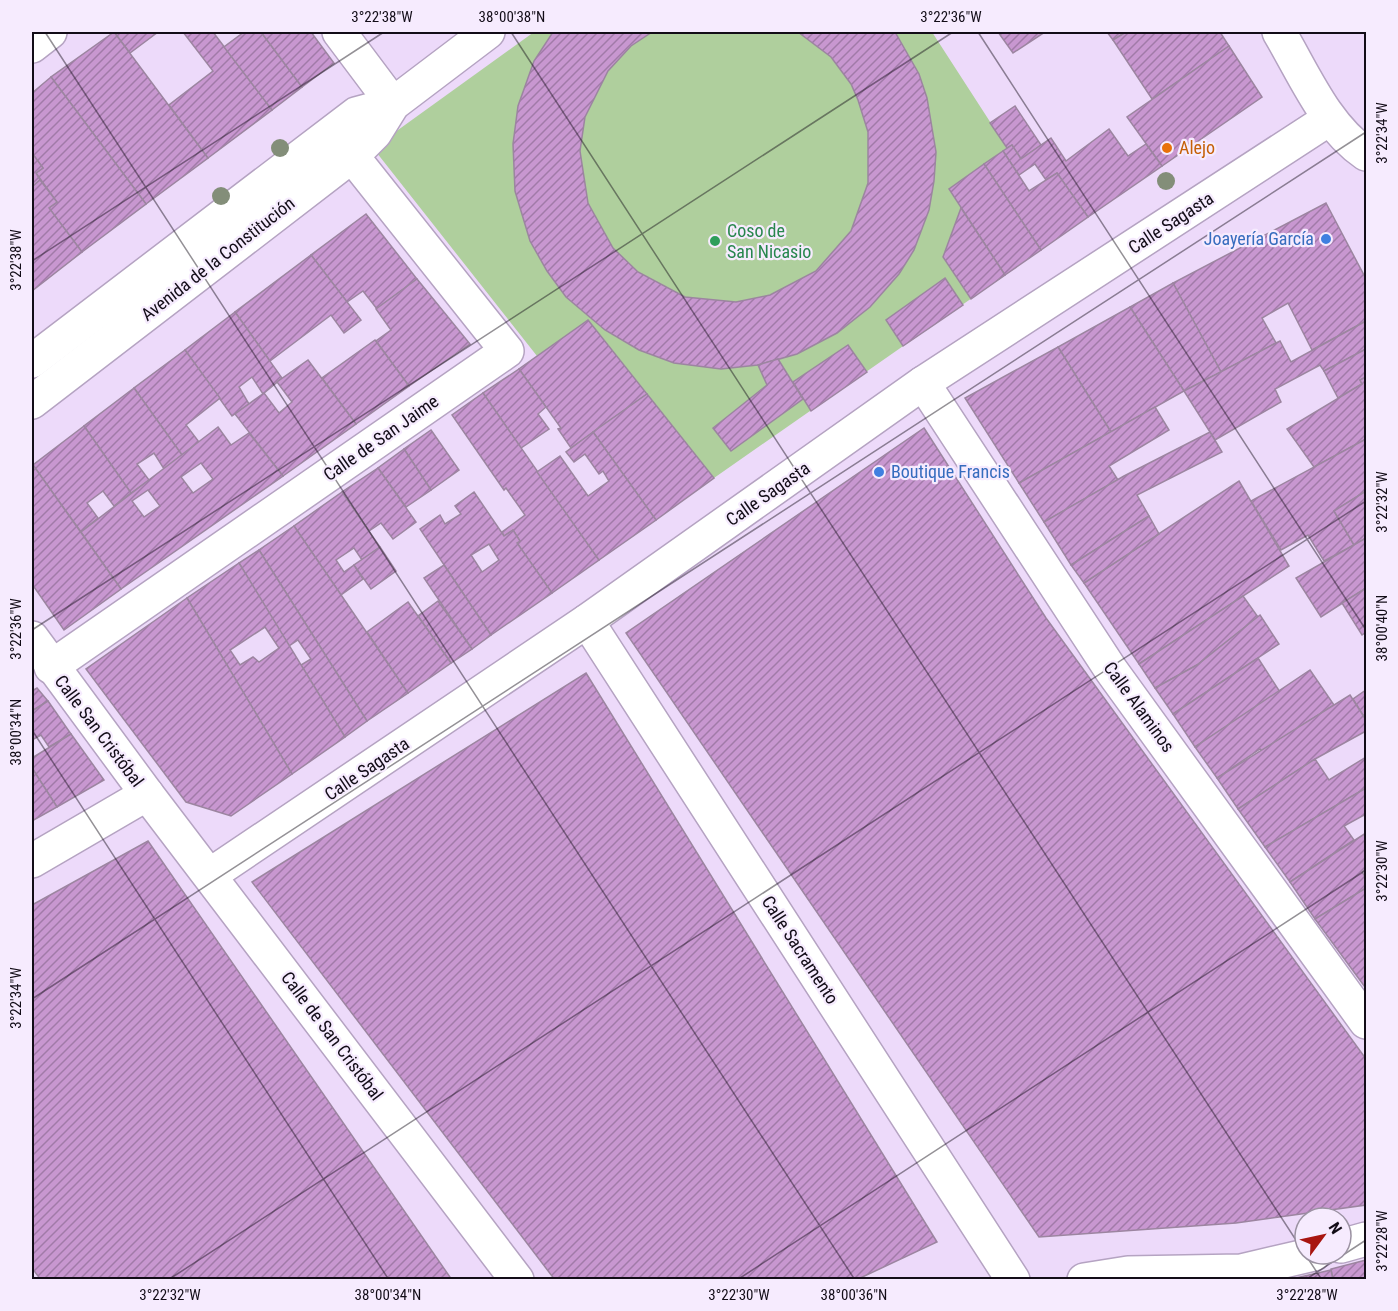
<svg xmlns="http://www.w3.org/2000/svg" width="1398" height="1311" viewBox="0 0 1398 1311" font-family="'Roboto Condensed',sans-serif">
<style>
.pitch{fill:#afcf9d}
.building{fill:url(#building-hatch);stroke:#9c85a0;stroke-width:1.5;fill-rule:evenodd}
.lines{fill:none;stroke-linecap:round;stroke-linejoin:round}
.street-casing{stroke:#b5a3c2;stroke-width:36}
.street{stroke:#fff;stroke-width:33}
.tree{fill:#838e79}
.ticks{fill:none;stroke:#120c17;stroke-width:1.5;stroke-opacity:0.45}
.food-dot{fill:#e8710a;stroke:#f6ebfe;stroke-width:2}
.shop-dot{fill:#3f7fe0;stroke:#f6ebfe;stroke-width:2}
.leisure-dot{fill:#2e9e5b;stroke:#f6ebfe;stroke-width:2}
.labels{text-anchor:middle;stroke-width:4.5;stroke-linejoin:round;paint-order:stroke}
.food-label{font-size:18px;fill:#c56008;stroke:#f6ebfe;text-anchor:start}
.street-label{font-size:18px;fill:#120c17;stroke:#f6ebfe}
.leisure-label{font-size:18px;fill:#27864d;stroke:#f6ebfe;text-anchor:start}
.shop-label{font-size:18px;fill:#366cbe;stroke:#f6ebfe;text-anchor:end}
.neatline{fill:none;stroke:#120c17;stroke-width:2}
.ticks-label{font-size:15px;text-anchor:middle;fill:#120c17}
</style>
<defs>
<pattern id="building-hatch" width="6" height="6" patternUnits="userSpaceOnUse" patternTransform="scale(1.5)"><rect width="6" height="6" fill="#c897d0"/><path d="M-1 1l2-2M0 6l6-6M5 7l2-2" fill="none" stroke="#a17aa8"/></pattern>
</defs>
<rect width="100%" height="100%" fill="#eddafa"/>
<polygon class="pitch" points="534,32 932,32 1007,148 949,189 1005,275 714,478 589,321 537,356 373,148"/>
<g class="building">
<polygon points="114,32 158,32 130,53"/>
<polygon points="114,32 208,158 146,204 51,77"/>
<polygon points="183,32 213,32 272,110 208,158 169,105 213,71"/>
<polygon points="244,32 261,32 302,87 272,110 224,47"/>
<polygon points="261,32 311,32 334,63 302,87"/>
<polygon points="553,32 652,32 631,46 608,71 585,117 580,151 588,203 613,248 638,272 685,297 736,302 770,295 816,271 851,231 868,183 868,132 858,100 851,84 831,57 798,32 895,32 919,74 927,98 936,152 934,181 929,210 914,250 899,274 870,307 837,333 797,354 758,365 721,369 674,363 639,350 605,330 566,297 547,271 530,241 515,191 513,144 518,106 534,61"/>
<polygon points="998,32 1045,32 1013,53"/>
<polygon points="1107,32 1126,32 1113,40"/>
<polygon points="1126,32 1220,32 1229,46 1152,99 1113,40"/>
<polygon points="1229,46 1262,97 1162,166 1127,117"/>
<polygon points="51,77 146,204 82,252 49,208 57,202 36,173 43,168 32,153 32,93"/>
<polygon points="1015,106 1041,145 1021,159 1012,145 1007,148 990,123"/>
<polygon points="1109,129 1128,156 1146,144 1162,166 1088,217 1057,173 1046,180 1035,164 1019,175 1003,151 1012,145 1021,159 1051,138 1066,161"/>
<polygon points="1003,151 1029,191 1057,173 1088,217 1041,250 984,164"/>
<polygon points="32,153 43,168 36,173 40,180 32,187"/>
<polygon points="984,164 1041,250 1005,275 949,189"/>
<polygon points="40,180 57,202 49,208 82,252 32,291 32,187"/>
<polygon points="1326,203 1366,279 1366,321 1312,350 1288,303 1262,318 1276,343 1221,372 1173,283"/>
<polygon points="961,208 1005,275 971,299 943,257"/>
<polygon points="366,214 417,279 377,309 363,291 347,302 311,255"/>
<polygon points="311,255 361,320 344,333 331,315 270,361 235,312"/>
<polygon points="945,278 963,305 903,346 886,320"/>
<polygon points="417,279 470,344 409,386 376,341 391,330 376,309"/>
<polygon points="1173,283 1221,372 1184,391 1130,307"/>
<polygon points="1130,307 1184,391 1111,432 1058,347"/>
<polygon points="235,312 282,378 263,394 252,377 239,387 249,404 232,416 185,350"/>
<polygon points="588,320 647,394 571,448 558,429 561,428 519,369"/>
<polygon points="1366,321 1366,349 1324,371 1320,365 1275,389 1281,402 1215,440 1184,391 1276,343 1280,341 1291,362"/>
<polygon points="375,340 409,386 356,424 322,378"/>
<polygon points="848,345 867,372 811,411 793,382"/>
<polygon points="1058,347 1111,432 1019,483 965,398"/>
<polygon points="1366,349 1366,377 1360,380 1362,384 1338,398 1324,371"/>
<polygon points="185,350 220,398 186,425 199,442 182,455 134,388"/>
<polygon points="778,359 803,399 731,451 713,428 767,385 758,365"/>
<polygon points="308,360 356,424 283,476 235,414 264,393 279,413 292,402 277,382"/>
<polygon points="519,369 546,407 538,414 549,429 521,448 483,393"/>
<polygon points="1366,377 1366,439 1314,467 1287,429 1362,384 1360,380"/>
<polygon points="134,388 182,455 164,469 154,453 137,464 149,480 131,493 84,426"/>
<polygon points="483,393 599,560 552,593 517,543 520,541 513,530 504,536 502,532 525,515 506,488 504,490 452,415"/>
<polygon points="647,394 714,478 656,520 593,432"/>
<polygon points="1155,407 1169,430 1109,466 1118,480 1044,522 1019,483"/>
<polygon points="84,426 131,493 114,506 103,491 87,503 98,518 81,532 33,465"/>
<path d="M218 427 231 445 249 433 283 476 121 589 81 532ZM201 463 213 479 193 493 181 477ZM148 490 160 506 144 517 132 501Z"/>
<polygon points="924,428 1046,618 1366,1059 1366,1205 1236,1223 1039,1237 626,633"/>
<polygon points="431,430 459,470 431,490 404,449"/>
<polygon points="593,432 656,520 599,560 537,472 560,456 588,496 609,481 603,471 599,474 585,454 574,462 566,452"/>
<polygon points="1210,432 1222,452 1137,495 1149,516 1071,565 1044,522 1124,476"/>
<polygon points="1366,439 1366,491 1334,511 1354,545 1324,561 1308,535 1281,550 1251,501"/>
<polygon points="404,449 431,490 406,507 378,468"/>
<polygon points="33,465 121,589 64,630 32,584"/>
<polygon points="378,468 416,522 393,539 381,523 369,531 342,492"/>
<polygon points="1239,481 1289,566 1139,664 1084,583"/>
<polygon points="1366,491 1366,538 1354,545 1334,511"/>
<polygon points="342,492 380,547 362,560 354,548 336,560 344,572 354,565 363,579 341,595 294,526"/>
<path d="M474 492 504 536 513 530 520 541 517 543 552 593 491 635 420 529 440 515 445 524 461 514 455 506ZM489 544 499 560 482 572 471 555Z"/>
<polygon points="1149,516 1159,534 1084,583 1071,565"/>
<polygon points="294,526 408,693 367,721 259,550"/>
<polygon points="1366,538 1366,588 1321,617 1296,578"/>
<polygon points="380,547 396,571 371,589 354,565"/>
<polygon points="259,550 367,721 345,737 301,665 311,659 298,640 289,646 239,563"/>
<path d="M239 563 345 737 292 774 187 598ZM265 627 279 648 259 662 253 657 240 665 230 650Z"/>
<polygon points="444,565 491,635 472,649 424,578"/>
<polygon points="1366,588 1366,632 1362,635 1342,603"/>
<polygon points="1243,596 1258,617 1197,665 1155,688 1139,664"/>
<polygon points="187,598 292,774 231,816 186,802 86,669"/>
<polygon points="438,601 472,649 451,663 418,616"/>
<polygon points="408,602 451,663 408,693 367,632"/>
<polygon points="1260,615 1279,644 1173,714 1155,688 1197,665"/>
<polygon points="1258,658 1280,692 1195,747 1173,714"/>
<polygon points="1310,670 1334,705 1262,751 1260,749 1217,778 1195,747"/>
<polygon points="586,673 937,1242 856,1280 555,1280 252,882"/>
<polygon points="37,688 48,701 32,711 32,691"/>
<polygon points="1366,690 1366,720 1353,699"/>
<polygon points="1350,695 1366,720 1366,731 1315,759 1238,809 1217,778"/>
<polygon points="48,701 71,734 49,747 41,735 32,740 32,711"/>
<polygon points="71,734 104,780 57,807 32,768 32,758"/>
<polygon points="1366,757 1366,788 1265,847 1238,809 1315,759 1329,780"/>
<polygon points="32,768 57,807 32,821"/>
<polygon points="1366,788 1366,819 1364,815 1344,826 1354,840 1290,882 1265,847"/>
<polygon points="1366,833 1366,869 1362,872 1366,878 1366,888 1315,919 1290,882"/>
<polygon points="148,841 452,1280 41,1280 32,1268 32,905"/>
<polygon points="1366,888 1366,986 1365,987 1315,919"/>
<polygon points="1366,1260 1366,1280 1333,1280 1331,1269"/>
<polygon points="1331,1270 1333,1280 1287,1280"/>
</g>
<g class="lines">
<defs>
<g id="street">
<polyline points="339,32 393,104"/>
<path d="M1279 32C1304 74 1325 126 1366 154"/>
<polyline points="32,46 50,32"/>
<polyline points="32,361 356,114 393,104"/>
<polyline points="923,383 1111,670 1366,1022"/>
<polyline points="32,402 352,156 375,133 393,104 488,32"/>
<polyline points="587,621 1013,1280"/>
<polyline points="32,638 147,794 517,1280"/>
<polyline points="51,667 507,351 352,156"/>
<polyline points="32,861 147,794"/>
<polyline points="210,875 587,621 923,383 1329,119"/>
<polyline points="1341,1246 1366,1239"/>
<polyline points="1084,1280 1128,1273 1241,1271 1314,1254"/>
</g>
</defs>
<use href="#street" class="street-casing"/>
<use href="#street" class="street"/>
</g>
<g class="tree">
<circle cx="280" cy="148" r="9"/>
<circle cx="1166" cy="181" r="9"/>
<circle cx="221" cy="196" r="9"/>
</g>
<path class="ticks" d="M45 32 855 1280M511 32 1305 1254M978 32 1366 630M32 261 384 32M32 630 953 32M32 730 389 1280M32 999 1366 132M1305 1254 1322 1280M168 1280 1366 501M737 1280 1366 870M1305 1280 1366 1240"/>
<circle class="food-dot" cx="1167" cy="148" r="6"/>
<g class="shop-dot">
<circle cx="1326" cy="239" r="6"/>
<circle cx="879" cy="472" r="6"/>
</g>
<circle class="leisure-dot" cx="715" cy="241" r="6"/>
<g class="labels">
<g class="food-label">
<text x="1179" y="154">Alejo</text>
</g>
<g class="street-label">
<text transform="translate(1171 223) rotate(-33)" y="6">Calle Sagasta</text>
<text transform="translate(218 259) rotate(-38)" y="6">Avenida de la Constitución</text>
<text transform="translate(381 438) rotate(-35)" y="6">Calle de San Jaime</text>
<text transform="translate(768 494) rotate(-35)" y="6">Calle Sagasta</text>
<text transform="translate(1139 707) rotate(54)" y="6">Calle Alaminos</text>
<text transform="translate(99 731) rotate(53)" y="6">Calle San Cristóbal</text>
<text transform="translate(367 769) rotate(-34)" y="6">Calle Sagasta</text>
<text transform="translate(800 950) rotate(57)" y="6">Calle Sacramento</text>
<text transform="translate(332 1036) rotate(53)" y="6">Calle de San Cristóbal</text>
</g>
<g class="leisure-label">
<text x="727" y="237">Coso de<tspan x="727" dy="21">San Nicasio</tspan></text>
</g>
<g class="shop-label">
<text x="1314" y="245">Joayería García</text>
<text x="891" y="478" text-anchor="start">Boutique Francis</text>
</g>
</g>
<rect width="1398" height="1311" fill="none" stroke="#f6ebfe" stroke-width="66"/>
<g transform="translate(1323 1236) rotate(57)"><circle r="28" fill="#f6ebfe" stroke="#9b92a2" stroke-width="1.5"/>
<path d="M0-4.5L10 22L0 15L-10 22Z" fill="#a81510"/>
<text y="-9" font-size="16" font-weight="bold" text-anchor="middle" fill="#120c17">N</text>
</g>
<rect x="33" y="33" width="1332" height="1245" class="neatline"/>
<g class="ticks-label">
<text x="382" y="22">3°22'38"W</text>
<text x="512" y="22">38°00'38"N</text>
<text x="951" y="22">3°22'36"W</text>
<text transform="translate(1382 133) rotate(-90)" y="5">3°22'34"W</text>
<text transform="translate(16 260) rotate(-90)" y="5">3°22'38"W</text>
<text transform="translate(1382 502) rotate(-90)" y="5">3°22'32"W</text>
<text transform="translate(1382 628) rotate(-90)" y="5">38°00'40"N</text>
<text transform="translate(16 629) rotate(-90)" y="5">3°22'36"W</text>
<text transform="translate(16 732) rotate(-90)" y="5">38°00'34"N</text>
<text transform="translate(1382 871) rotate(-90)" y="5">3°22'30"W</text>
<text transform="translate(16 998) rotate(-90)" y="5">3°22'34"W</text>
<text transform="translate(1382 1241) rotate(-90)" y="5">3°22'28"W</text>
<text x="170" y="1300">3°22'32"W</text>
<text x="388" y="1300">38°00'34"N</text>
<text x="739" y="1300">3°22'30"W</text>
<text x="854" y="1300">38°00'36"N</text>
<text x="1307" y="1300">3°22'28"W</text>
</g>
</svg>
